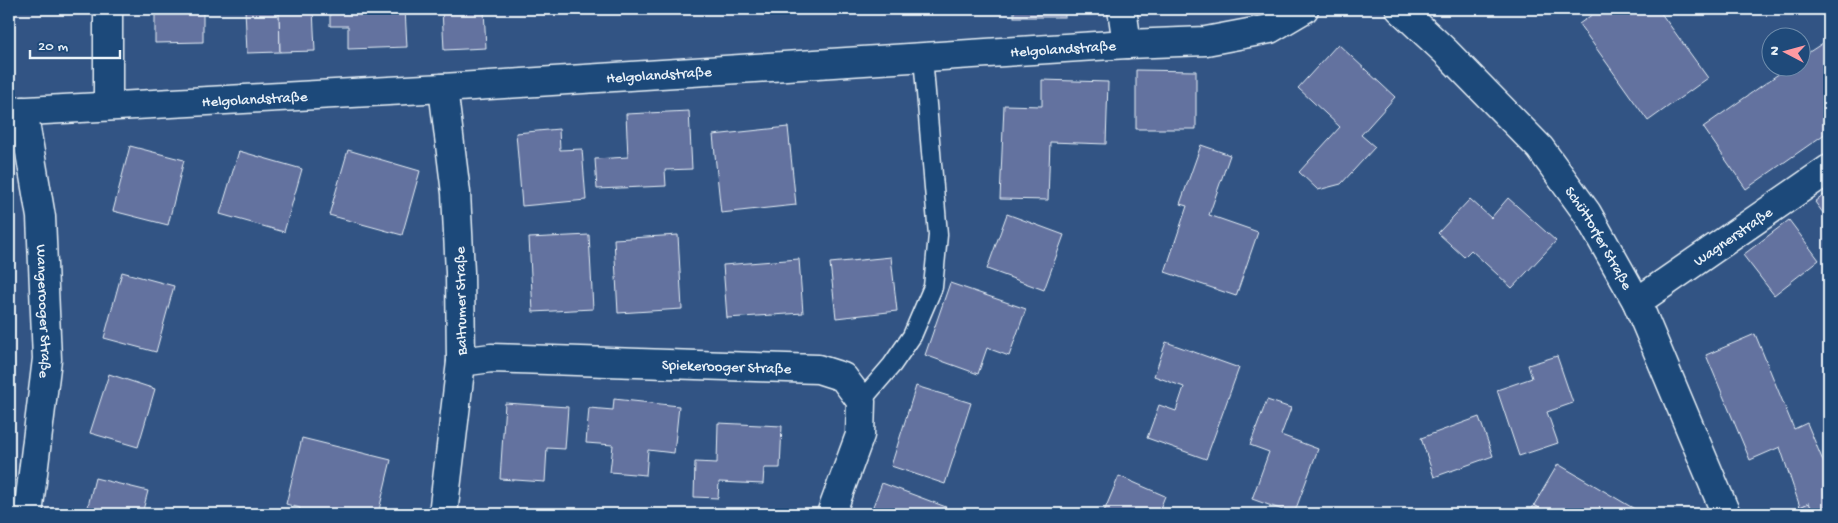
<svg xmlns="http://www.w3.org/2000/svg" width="1838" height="523" viewBox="0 0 1838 523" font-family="'Gochi Hand',sans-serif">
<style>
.building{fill:#64729f;stroke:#e8f1f8}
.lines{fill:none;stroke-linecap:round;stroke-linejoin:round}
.lane-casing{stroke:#e8f1f8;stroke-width:21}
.street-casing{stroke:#e8f1f8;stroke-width:31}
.secondary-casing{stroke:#e8f1f8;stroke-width:31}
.lane{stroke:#1f4a7a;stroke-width:18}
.street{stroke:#1f4a7a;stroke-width:28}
.secondary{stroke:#1f4a7a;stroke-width:28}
.labels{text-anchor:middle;stroke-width:4;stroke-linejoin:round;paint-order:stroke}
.street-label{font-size:15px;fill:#e8f1f8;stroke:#1f4a7a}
</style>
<rect width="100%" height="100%" fill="#325484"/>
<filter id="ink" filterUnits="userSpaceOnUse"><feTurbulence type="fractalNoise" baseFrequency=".02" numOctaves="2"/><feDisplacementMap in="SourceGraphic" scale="10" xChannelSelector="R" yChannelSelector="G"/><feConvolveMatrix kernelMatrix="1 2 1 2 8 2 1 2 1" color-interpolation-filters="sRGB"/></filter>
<g filter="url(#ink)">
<g class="building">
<polygon points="155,9 203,9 203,42 155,43"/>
<polygon points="245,9 279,9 280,52 247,53"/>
<polygon points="279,9 313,9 315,51 280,52"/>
<polygon points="330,9 405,9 407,47 348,49 348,26 330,26"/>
<polygon points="442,9 484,9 486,48 444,50"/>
<rect x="1014" y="9" width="51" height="8"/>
<polygon points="1600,9 1658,9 1708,78 1648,121 1579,24"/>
<polygon points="1826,41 1829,45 1829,131 1746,189 1703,127 1787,68 1800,68 1800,58"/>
<polygon points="1338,44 1395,97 1361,135 1375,147 1341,184 1318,190 1299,172 1340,127 1298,88"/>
<polygon points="1136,70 1196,71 1196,129 1136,129"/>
<polygon points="1042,80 1108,82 1106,144 1050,142 1048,200 1000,199 1004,105 1042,106"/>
<polygon points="689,111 692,169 665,170 666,186 597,189 595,159 628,157 626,114"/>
<polygon points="788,127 796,205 721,213 713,135"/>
<polygon points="559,129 560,150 582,149 586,200 522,206 516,133"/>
<polygon points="1201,145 1230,155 1209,215 1258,232 1236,296 1165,272 1187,206 1180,204"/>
<polygon points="130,146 184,160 168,225 113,211"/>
<polygon points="348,150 420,171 402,235 329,215"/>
<polygon points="239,151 302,169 284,232 220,214"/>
<polygon points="1829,191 1829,221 1815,202"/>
<polygon points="1508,198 1556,241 1512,288 1471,250 1464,257 1438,233 1470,199 1491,218"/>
<polygon points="1007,214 1064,235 1044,290 987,269"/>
<polygon points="1789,220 1819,260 1774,295 1743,255"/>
<polygon points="589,235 593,309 533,312 529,238"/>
<polygon points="678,235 682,309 618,313 614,239"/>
<polygon points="891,257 897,311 836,318 830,263"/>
<polygon points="799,259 803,313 727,318 723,265"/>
<polygon points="122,272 174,286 156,352 104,338"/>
<polygon points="950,283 1026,309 1009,356 987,348 978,374 925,355"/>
<polygon points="1755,334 1794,429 1807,423 1829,475 1829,506 1813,514 1809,503 1800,507 1780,447 1750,460 1706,355"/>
<polygon points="1166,342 1239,368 1206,459 1147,438 1159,405 1176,411 1184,387 1154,376"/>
<polygon points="1557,356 1573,403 1547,412 1558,443 1519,456 1497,390 1532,378 1528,365"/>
<polygon points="109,374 155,389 138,447 90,433"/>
<polygon points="916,386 971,403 945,484 891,466"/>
<polygon points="614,399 679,406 674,453 648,450 646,475 610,472 613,445 586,443 589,408 613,410"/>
<polygon points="1267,400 1291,408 1281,435 1318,449 1294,514 1252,499 1269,452 1250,445"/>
<polygon points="505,403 568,407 565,449 547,448 545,482 500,479"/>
<polygon points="1479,417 1493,456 1434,477 1421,438"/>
<polygon points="718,423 782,426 780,468 764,468 763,484 719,482 718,498 694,497 695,462 717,463"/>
<polygon points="302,438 391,460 378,514 298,514 300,508 286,504"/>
<polygon points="1558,464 1638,511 1636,514 1550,514 1534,505"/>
<polygon points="1119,476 1165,496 1158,514 1103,514"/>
<polygon points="95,478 148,491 142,514 86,514"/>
<polygon points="882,483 946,507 943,514 870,514"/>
<polygon points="1809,503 1814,514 1782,514 1800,507"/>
<polygon points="1534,505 1550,514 1529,514"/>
</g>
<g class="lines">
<defs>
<polyline id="lane" points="861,401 892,365 912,336 933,287 938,235 923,57"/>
<g id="street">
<polyline points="1122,9 1127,44"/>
<polyline points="108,106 108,9"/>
<path id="s1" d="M23 111 41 217 47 359 28 514"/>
<path id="s2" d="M9 112 443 88 1127 44 1206 41 1270 29 1304 9"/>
<path id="s3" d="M1637 302 1829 169"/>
<path id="s4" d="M461 362 491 358 818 369 843 377 861 401 860 435 831 514"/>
<polyline points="443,514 461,362 460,272 456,193 443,88"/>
</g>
<g id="secondary">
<path id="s5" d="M1400 9 1446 52 1540 148 1587 213 1637 302 1726 514"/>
</g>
</defs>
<use href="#lane" class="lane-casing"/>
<use href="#street" class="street-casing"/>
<use href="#secondary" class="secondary-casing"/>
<use href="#lane" class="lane"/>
<use href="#street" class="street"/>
<use href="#secondary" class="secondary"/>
</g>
</g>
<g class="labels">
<g class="street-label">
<text dy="5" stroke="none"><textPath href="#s2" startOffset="1056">Helgolandstraße</textPath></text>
<text dy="5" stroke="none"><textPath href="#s2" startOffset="651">Helgolandstraße</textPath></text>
<text dy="5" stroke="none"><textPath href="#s2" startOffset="246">Helgolandstraße</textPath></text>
<text dy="5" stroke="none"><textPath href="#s3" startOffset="116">Wagnerstraße</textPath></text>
<text dy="5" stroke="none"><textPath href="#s5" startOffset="305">Schüttorfer Straße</textPath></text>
<text transform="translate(460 301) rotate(-91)" y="5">Baltrumer Straße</text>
<text dy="5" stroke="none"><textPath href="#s1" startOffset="202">Wangerooger Straße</textPath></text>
<text dy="5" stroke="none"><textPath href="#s4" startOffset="266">Spiekerooger Straße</textPath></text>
</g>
</g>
<rect width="1838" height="523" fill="none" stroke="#1f4a7a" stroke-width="30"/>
<rect x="15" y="15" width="1808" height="493" fill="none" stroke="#e8f1f8" stroke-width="2" filter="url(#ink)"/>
<g transform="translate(1786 52) rotate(276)"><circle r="24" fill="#1f4a7a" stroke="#6f8dac"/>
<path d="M0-4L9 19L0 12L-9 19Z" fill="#ff9aa2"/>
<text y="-8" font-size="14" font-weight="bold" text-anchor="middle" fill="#e8f1f8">N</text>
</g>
<path d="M30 50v8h90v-8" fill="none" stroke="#e8f1f8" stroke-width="2.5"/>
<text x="38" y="50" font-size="15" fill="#e8f1f8" stroke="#1f4a7a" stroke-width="4" paint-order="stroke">20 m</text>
</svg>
